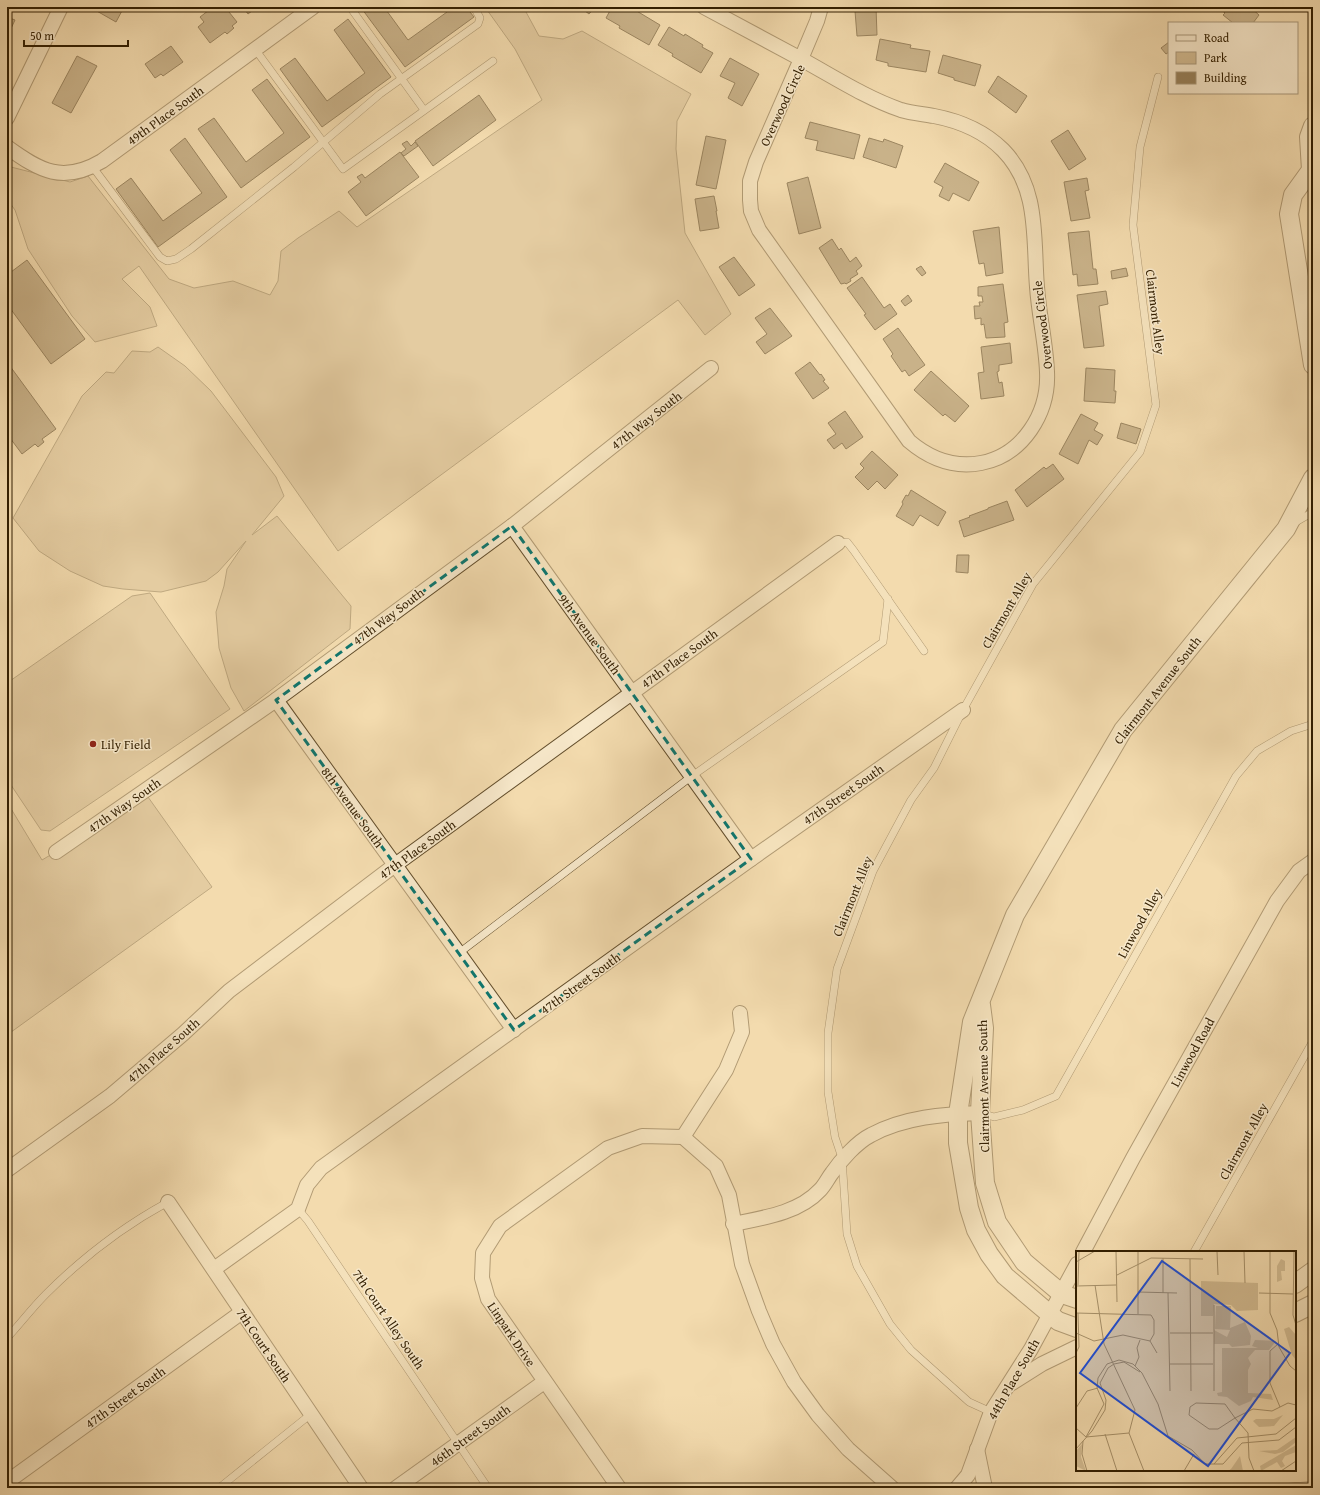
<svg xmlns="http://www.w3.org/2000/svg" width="1320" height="1495" viewBox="0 0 1320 1495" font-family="'Gentium Book Plus',serif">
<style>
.green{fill:#d2bb91;stroke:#826d49}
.building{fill:#97815b;stroke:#331f01}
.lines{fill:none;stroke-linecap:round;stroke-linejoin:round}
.service-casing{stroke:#634e2c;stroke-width:8}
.minor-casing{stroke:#634e2c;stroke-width:16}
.tertiary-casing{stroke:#634e2c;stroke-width:20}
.service{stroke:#f7e8ca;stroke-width:7}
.minor{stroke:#f7e8ca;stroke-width:14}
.tertiary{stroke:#f7e8ca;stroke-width:18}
.marked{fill:none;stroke:#0f766e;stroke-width:3;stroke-dasharray:8 5;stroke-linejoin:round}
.poi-dot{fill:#8f2418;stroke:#f7e8ca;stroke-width:1.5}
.labels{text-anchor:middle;stroke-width:3;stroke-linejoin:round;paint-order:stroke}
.street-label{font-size:13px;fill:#331f01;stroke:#f7e8ca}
.poi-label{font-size:13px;fill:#331f01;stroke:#f7e8ca;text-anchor:start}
.inset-road{fill:none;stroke:#a69069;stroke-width:1}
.view{fill:#1d4ed8;fill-opacity:0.15;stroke:#1d4ed8;stroke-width:2}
.inset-edge{fill:none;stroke:#331f01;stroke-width:2}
</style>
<rect width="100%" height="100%" fill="#f3dbae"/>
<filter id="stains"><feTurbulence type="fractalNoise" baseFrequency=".005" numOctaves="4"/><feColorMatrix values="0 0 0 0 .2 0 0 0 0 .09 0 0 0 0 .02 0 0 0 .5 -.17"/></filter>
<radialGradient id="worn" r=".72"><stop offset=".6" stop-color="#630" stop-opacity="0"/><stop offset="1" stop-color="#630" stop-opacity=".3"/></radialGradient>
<g class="green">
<polygon points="485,7 525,7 526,12 539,36 563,39 582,31 691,94 677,121 676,149 685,233 731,314 705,335 678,300 338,551 139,266 122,279 150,307 157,326 95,342 72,316 28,249 15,210 7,199 7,166 70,182 88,176 169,279 194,288 233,281 270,295 278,281 281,251 298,238 339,211 357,227 542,100 515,49"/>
<polygon points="158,347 185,366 211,391 276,477 284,496 252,535 277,516 351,606 350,629 244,711 231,688 219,648 216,612 224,586 227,569 246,541 218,572 206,581 161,592 123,589 103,586 70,571 39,551 13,518 82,396 106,372 114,373 132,351 150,352"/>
<polygon points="150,593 230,709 50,831 41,830 7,779 7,683 132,596"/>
<polygon points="148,797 212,887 7,1035 7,802 42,860"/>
</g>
<g class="building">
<polygon points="97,7 124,7 116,22 95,10"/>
<polygon points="213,7 225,7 237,22 232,26 234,28 227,34 225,32 210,43 198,27 204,22 200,17"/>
<polygon points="243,7 257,7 248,14"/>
<polygon points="365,7 384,7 408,40 447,12 443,7 466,7 474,17 405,67 362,9"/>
<polygon points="580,7 595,7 589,14"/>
<polygon points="612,7 630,7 660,25 649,45 619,28 620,26 606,18"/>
<polygon points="857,7 876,7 877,35 857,36 855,11 857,11"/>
<polygon points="1218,7 1250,7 1259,15 1253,23 1233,23 1223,15 1225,13"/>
<polygon points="7,17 15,20 7,37"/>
<polygon points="348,19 391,77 322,127 280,69 295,58 327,101 365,73 334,30"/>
<polygon points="669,27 684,36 685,34 703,45 702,47 713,53 701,73 672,56 673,54 658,45"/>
<polygon points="880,39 911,45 910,48 930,51 926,72 888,66 888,63 876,60"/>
<polygon points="1169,42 1169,52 1166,54 1161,48"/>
<polygon points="171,46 183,62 163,76 161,74 155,78 145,64"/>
<polygon points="943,55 981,65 975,86 954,80 954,78 938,73"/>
<polygon points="77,56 97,66 71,113 52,103"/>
<polygon points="730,58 759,74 742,106 728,98 735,83 720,76"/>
<polygon points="998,76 1027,96 1016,113 988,92"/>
<polygon points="267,79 310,137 241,188 198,129 214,118 246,162 284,133 252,90"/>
<polygon points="479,95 496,120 433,166 415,141"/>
<polygon points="810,122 860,135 854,159 816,150 818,141 805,138"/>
<polygon points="1068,130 1086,159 1069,170 1051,141"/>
<polygon points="706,136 726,140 716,189 696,185"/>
<polygon points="185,138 227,197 158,247 116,189 131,178 163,221 202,193 170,150"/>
<polygon points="869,138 883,142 884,139 903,146 896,168 863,157"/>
<polygon points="407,141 411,146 415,142 418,146 404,156 401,153 406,149 402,144"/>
<polygon points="400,152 419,177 366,216 348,192 361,182 357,177 362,174 365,178"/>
<polygon points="945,163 979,182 969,201 953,193 949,201 939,196 943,187 934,182"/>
<polygon points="808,177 821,228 799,234 787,183"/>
<polygon points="1087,178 1089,190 1085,191 1090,218 1071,221 1064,182"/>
<polygon points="714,196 717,211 716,211 719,228 700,231 695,199"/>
<polygon points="999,227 1003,273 986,276 984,263 979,264 973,231"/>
<polygon points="1089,231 1093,269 1096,269 1098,284 1078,286 1077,274 1073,275 1068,233"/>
<polygon points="832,239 839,250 841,248 850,262 856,257 862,266 856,271 858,274 850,279 851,281 846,284 845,283 841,284 819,248"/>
<polygon points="734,257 755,285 739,296 719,267"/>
<polygon points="27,260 85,339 51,364 7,304 7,275"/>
<polygon points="921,266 926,273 922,276 916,269"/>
<polygon points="1126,268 1128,276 1112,279 1111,271"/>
<polygon points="862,277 884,308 890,304 897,314 875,330 864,315 866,314 847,288"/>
<polygon points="1003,284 1008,322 1004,323 1005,337 986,338 984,324 981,325 981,318 975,319 974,306 980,306 979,302 983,302 982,296 978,296 978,287"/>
<polygon points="1106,291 1108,304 1099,306 1104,346 1084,348 1077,295"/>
<polygon points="908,295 912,301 905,306 901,301"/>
<polygon points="770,308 792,336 765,354 756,342 767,334 755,318"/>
<polygon points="898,328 925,365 909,376 905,370 902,372 891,356 893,354 883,339"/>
<polygon points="1010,343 1012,363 999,365 999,371 997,372 999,383 1002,382 1004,396 981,399 978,373 984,372 981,347"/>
<polygon points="7,362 56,429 42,439 44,442 38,447 35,444 22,454 7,434"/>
<polygon points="810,362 820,375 821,374 825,380 823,381 829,388 813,399 795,373"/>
<polygon points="1086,368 1115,370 1114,391 1116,391 1115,403 1084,401"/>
<polygon points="931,371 969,406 955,422 945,414 943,416 914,390"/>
<polygon points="845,411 863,437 846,449 842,443 834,449 827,440 836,434 828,423"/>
<polygon points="1081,414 1098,423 1094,430 1103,435 1097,445 1089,440 1078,464 1059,454"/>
<polygon points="1121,423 1141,429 1136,444 1117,438"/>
<polygon points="872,451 898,475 885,489 877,481 868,490 855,477 864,468 860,464"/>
<polygon points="1053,464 1064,479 1027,507 1015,490 1044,467 1046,469"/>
<polygon points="911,490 946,512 938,526 920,515 913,526 896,516 903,504 902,502 906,495 908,496"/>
<polygon points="1007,501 1014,520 964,537 959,521 970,517 969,516 988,509 988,508"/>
<polygon points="957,555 969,555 968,573 956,572"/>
</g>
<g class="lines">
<defs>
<g id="service">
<polyline points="350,7 424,110"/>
<polyline points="255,49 343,169 493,61"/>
<polyline points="92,166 160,257 167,261 176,259 191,249 294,167 380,94 478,24 480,18 474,7"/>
<polyline points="1294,523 1313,512"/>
<polyline points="838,543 847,542 854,551 924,651"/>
<polyline points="459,953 692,776 883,642 888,599"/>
<polyline points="981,1113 994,1117 1023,1110 1056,1096 1236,776 1257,751 1291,731 1313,724"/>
<polyline points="298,1209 308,1221 488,1488"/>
<polyline points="1194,1252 1313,1041"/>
<path d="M7 1338C20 1324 32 1308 46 1294 81 1259 124 1226 168 1202"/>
<polyline points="991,1412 969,1402 911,1350 890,1324 857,1266 847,1234 842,1158 835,1137 828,1092 828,1033 837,969 873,871 911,800 934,768 963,710 1033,584 1140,452 1156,405 1133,225 1140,147 1158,77"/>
<polyline points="219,1488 311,1414"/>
<polyline points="1276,1488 1313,1485"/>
</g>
<g id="minor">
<polyline points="704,7 801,59 817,21 821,7"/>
<path d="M801 59C834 77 866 98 901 110 911 113 923 114 934 116 960 121 984 131 1003 150 1040 188 1033 239 1037 287 1039 316 1046 344 1047 372 1049 413 1023 455 981 463 954 468 930 459 909 441L759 230 751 211 750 200V181L756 162Z"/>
<polyline points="7,118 61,7"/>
<path d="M7 147C40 171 63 184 102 161L313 7"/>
<polyline points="512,526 751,859"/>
<polyline points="276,700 514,1030"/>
<polyline points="56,852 276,700 512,526 711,368"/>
<polyline points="683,1137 716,1166 729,1195 742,1264 759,1311 773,1344 794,1382 818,1415 848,1449 892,1488"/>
<polyline points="683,1137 726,1070 742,1032 740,1013"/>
<polyline points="7,1170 110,1096 183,1034 229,991 395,865 838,543"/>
<polyline points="168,1202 361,1488"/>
<path d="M733 1224C763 1218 799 1213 820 1190 825 1185 828 1178 832 1173 841 1160 857 1142 871 1135 904 1117 944 1114 980 1113"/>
<polyline points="1083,1252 1133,1158 1277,901 1299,871 1313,861"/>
<polyline points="214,1269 298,1209 307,1185 321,1168 751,859 963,710"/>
<polyline points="1012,1383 1042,1364 1077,1347"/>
<polyline points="977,1449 985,1488"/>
<polyline points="7,1482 242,1312"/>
<polyline points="396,1488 544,1382"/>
<polyline points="619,1488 488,1299 482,1278 483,1253 500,1226 608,1148 642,1136 683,1137"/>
<polyline points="957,1488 968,1475 991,1412 1031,1349 1077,1264"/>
</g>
<g id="tertiary">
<polyline points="1313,126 1309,137 1311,170 1293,195 1289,214 1313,365"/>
<polyline points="981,1005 984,1028 980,1113 985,1183 997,1222 1024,1262 1062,1294 1077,1299"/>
<polyline points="1295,1284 1313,1271"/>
<polyline points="1295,1313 1313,1304"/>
<polyline points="1077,1328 1058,1321 1005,1276 989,1254 976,1230 969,1208 958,1143 958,1114 972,1022 1015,915 1123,730 1286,529 1313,478"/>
</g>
</defs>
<use href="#service" class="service-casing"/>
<use href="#minor" class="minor-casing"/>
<use href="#tertiary" class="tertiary-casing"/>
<use href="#service" class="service"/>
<use href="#minor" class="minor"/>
<use href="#tertiary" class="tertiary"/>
</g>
<path d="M0 0H1320V1495H0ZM512 526 751 859 514 1030 276 700Z" fill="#f3dbae" fill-opacity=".55" fill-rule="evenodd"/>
<path class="marked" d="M512 526 751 859 514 1030 276 700Z"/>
<circle class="poi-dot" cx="93" cy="744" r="4"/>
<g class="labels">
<g class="street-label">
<text transform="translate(782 105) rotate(-65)" y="5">Overwood Circle</text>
<text transform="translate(165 115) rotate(-36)" y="5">49th Place South</text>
<text transform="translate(1156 312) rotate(83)" y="5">Clairmont Alley</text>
<text transform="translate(1042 325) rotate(-97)" y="5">Overwood Circle</text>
<text transform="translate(646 420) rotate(-38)" y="5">47th Way South</text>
<text transform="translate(1006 610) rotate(-60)" y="5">Clairmont Alley</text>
<text transform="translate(388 616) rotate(-37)" y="5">47th Way South</text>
<text transform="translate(590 634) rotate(54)" y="5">9th Avenue South</text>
<text transform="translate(679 658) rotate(-36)" y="5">47th Place South</text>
<text transform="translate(1157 690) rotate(-52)" y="5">Clairmont Avenue South</text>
<text transform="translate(843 794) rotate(-35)" y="5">47th Street South</text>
<text transform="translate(124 805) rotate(-35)" y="5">47th Way South</text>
<text transform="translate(353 807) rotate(54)" y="5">8th Avenue South</text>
<text transform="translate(417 849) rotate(-36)" y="5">47th Place South</text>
<text transform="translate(852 896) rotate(-68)" y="5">Clairmont Alley</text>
<text transform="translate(1139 923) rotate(-61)" y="5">Linwood Alley</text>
<text transform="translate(580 983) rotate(-36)" y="5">47th Street South</text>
<text transform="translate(163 1050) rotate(-41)" y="5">47th Place South</text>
<text transform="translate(1192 1052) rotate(-61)" y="5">Linwood Road</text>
<text transform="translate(983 1086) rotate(-91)" y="5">Clairmont Avenue South</text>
<text transform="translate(1243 1141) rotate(-61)" y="5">Clairmont Alley</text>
<text transform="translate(389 1319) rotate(56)" y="5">7th Court Alley South</text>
<text transform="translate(512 1334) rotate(56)" y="5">Linpark Drive</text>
<text transform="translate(264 1345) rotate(56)" y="5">7th Court South</text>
<text transform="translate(1013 1379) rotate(-60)" y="5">44th Place South</text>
<text transform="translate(125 1397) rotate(-36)" y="5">47th Street South</text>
<text transform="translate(470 1435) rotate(-36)" y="5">46th Street South</text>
</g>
<g class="poi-label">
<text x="101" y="749">Lily Field</text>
</g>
</g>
<g transform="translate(1076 1251)">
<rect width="220" height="220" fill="#f3dbae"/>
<path d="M205 8 209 10V20H205L206 29 201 31V15ZM125 30 182 32V59L161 60 155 54 138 53 137 65H125ZM140 55H155L154 77 169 71 175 85 174 94 156 96 153 93H138V79L151 86 154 79 139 78ZM213 76 220 84V109L216 104 208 78ZM179 89 200 90 193 99H179L172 107 175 113 172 119V142L195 143 197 149 177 146 175 150 163 155 151 146 142 145 141 142 146 141V97H182L176 95ZM207 164 198 175 183 176 177 170 180 168H198ZM220 186V191L207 201 199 203 183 200 201 199ZM6 193 5 206 10 220 0 215V200ZM220 194V201L209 205 206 210 209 215 205 217 201 211 185 220 184 215ZM164 205 167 220H152L155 218Z" fill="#d2bb91"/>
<path class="inset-road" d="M40 0 41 51M62 0V63M141 0 142 24M168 0 169 32M194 0V62L201 79 203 96 214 115 220 120M218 0 217 64 220 74M114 8 115 140M0 11 19 0M41 24 75 7 127 8M2 34 3 0M19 34 28 93 59 159 53 182 68 220M0 35 40 34M62 41 101 42M87 42V7M92 42 94 140M183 42 217 43M138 54V140M0 62 75 64 78 69V83L74 90M0 82 18 90 47 84 74 90M94 82H137M74 90 81 102M202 93 194 100V132L204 156M0 102 3 96 2 62M94 113H137M59 115 63 106 61 97 64 89M120 152 149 153 159 167 142 178H133L113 164 114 156ZM0 157 11 140 22 137M0 177 10 186 53 182M29 183 41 220M10 186 28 153 21 137 22 127 31 113 43 109 57 113 66 122 82 153 92 185 116 199 129 213H147L166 192 203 189 220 176M7 190 6 203 11 220M0 198 16 180 29 159 30 149 24 132 32 117 38 113 48 111 64 121M138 213 161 187 200 183 220 167M108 220 118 203M178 220 173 207 172 182 159 167 177 158 196 160 212 152 220 154M205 220 220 210"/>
<path class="view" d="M86 10 214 102 132 215 4 122Z"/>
<rect width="220" height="220" class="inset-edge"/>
</g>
<rect width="1320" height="1495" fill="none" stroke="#f3dbae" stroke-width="24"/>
<rect x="8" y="8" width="1304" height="1479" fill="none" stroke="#331f01" stroke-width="2"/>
<rect x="12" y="12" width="1296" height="1471" fill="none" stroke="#331f01"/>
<rect x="1168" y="22" width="130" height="72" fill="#f7e8ca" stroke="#a9987a"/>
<rect x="1176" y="35" width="20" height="6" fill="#f7e8ca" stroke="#a9987a"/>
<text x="1204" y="42" font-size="12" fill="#331f01">Road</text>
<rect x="1176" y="52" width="20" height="12" fill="#d2bb91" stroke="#a9987a"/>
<text x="1204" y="62" font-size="12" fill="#331f01">Park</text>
<rect x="1176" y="72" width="20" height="12" fill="#97815b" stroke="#a9987a"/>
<text x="1204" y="82" font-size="12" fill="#331f01">Building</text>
<path d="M24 40v6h104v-6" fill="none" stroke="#331f01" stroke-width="2"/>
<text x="30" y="40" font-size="12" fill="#331f01" stroke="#f7e8ca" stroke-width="3" paint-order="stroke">50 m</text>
<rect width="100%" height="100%" filter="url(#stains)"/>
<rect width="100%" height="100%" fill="url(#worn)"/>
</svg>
